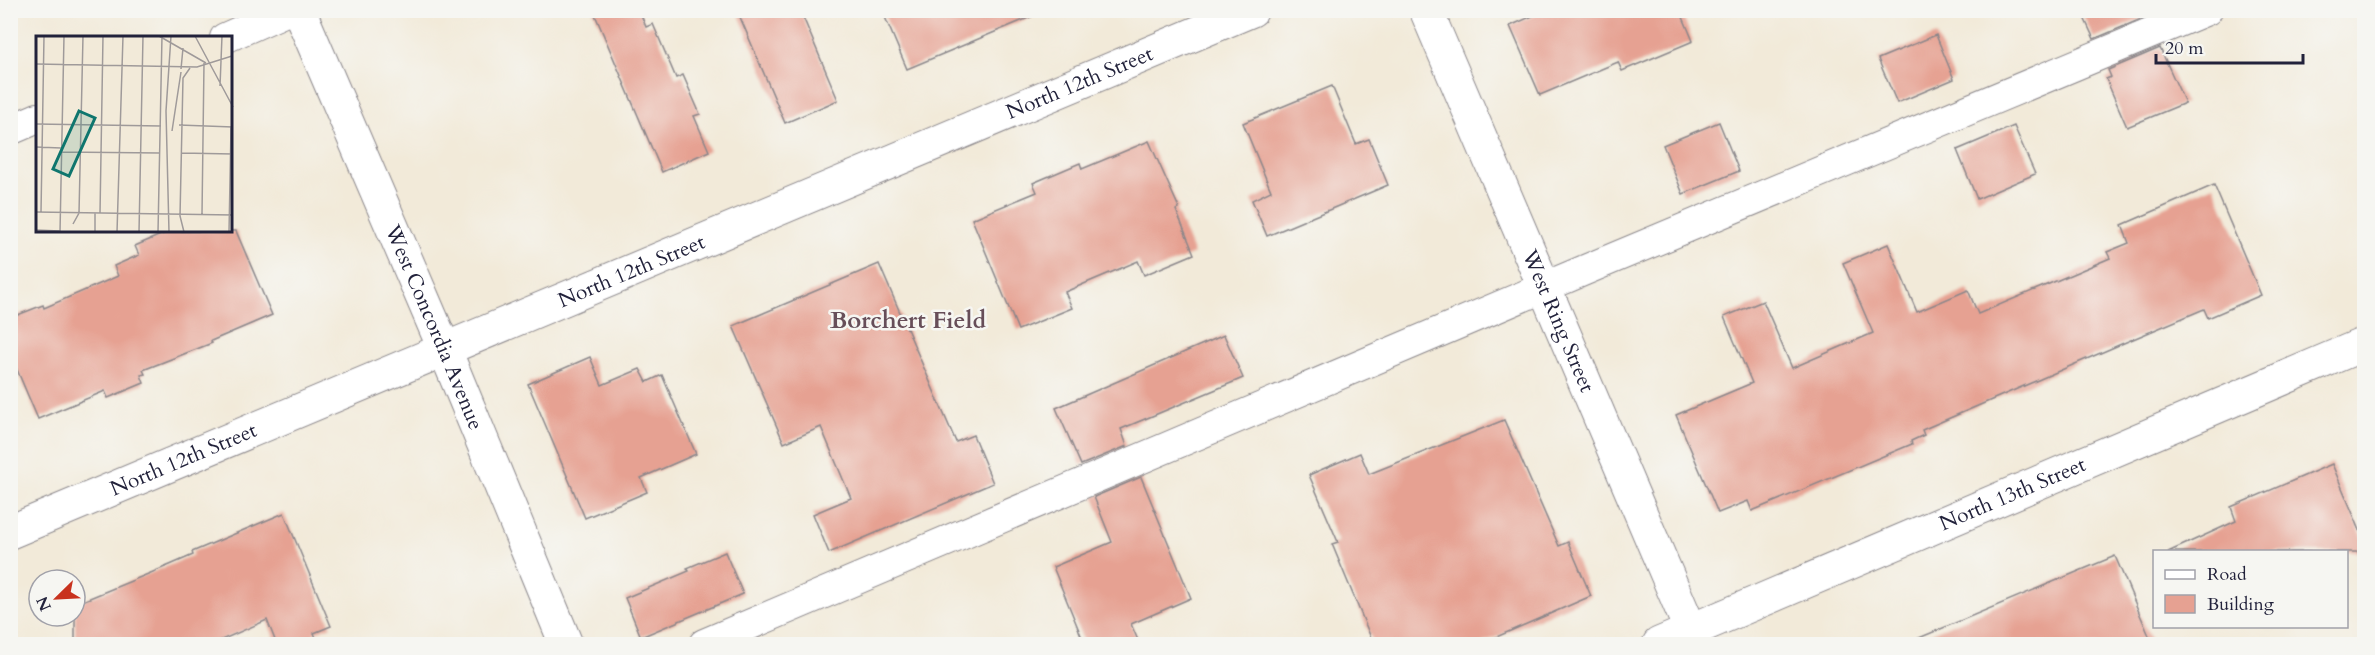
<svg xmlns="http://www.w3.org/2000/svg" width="2375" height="655" viewBox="0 0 2375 655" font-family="Cardo,serif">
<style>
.building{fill:#e6a192}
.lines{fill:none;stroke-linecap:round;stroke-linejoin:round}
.service-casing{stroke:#8a868a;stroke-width:32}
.minor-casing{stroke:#8a868a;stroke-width:35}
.service{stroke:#fff;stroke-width:30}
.minor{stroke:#fff;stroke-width:33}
.labels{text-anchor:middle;stroke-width:5;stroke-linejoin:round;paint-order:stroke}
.street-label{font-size:21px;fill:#22223b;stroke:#f6f6f2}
.quarter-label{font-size:24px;font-weight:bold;fill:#674e59;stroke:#f6f6f2}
.inset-road{fill:none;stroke:#9f9a9a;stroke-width:1.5}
.view{fill:#0f766e;fill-opacity:0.15;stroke:#0f766e;stroke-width:3}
.inset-edge{fill:none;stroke:#22223b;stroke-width:3}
</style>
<rect width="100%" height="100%" fill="#f6f6f2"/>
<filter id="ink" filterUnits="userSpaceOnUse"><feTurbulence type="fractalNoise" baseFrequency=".0167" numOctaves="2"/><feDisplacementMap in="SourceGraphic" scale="12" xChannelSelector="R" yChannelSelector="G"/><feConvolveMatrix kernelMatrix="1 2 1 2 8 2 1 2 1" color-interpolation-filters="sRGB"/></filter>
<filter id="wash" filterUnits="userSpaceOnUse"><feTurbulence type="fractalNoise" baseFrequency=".008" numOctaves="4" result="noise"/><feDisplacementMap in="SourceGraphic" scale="24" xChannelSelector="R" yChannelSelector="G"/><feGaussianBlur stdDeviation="1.35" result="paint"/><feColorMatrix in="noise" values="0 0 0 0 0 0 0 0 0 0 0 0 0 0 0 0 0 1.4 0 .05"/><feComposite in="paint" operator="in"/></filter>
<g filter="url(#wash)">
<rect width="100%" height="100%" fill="#f2ead9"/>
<g id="blocks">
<g class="building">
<polygon points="593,10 639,10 646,27 653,24 676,78 683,75 700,114 694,116 709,151 662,172"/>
<polygon points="737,10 800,10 838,100 785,123"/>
<polygon points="882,10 1045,10 1045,11 907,69"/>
<polygon points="1546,10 1680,10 1693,41 1622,71 1618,62 1540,95 1510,26"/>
<polygon points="2081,11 2144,11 2146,17 2094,39"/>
<polygon points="1936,35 1954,79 1897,103 1878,59"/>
<polygon points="2160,48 2185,103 2127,127 2106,79 2111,77 2108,70"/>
<polygon points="1332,86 1356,144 1369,139 1388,185 1267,236 1252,200 1271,191 1243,123"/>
<polygon points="1719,122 1739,171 1683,194 1663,145"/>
<polygon points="2014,126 2035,174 1977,199 1957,150"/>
<polygon points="1149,141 1179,208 1176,210 1194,254 1144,275 1138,261 1065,292 1072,308 1018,330 972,219 1037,192 1033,183 1080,163 1082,169"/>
<polygon points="2214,185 2261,295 2208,318 2204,309 2119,345 1922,430 1924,435 1911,441 1912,444 1752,511 1748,501 1718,513 1676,415 1752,383 1724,317 1763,301 1792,368 1873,333 1843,263 1888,244 1917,312 1968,290 1978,314 2110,258 2107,252 2129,243 2122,225"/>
<polygon points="170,231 236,231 272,315 211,341 212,343 143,370 145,374 141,375 144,383 108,398 105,391 38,419 10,353 10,318 43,305 44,308 118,276 114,266 139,255 135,246"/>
<polygon points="879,264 956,442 973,435 993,483 829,553 813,514 851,498 821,427 784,443 733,326"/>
<polygon points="1224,335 1243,378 1121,429 1127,446 1081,465 1056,408"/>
<polygon points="590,357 602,385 640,369 647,382 662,375 696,454 641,478 647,492 585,518 528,384"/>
<polygon points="1504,420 1559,546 1568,542 1591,596 1478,645 1374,645 1332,544 1338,542 1309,475 1360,453 1369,474"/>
<polygon points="2332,464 2364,540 2364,552 2168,552 2236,521 2231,507"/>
<polygon points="1141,477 1191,598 1131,624 1140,645 1085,645 1053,567 1112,542 1094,497"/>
<polygon points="284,513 331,626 314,633 319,645 277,645 267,620 210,645 75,645 75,604 170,565 193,555 192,552"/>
<polygon points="725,552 743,594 641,637 625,598 689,571 687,568"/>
<polygon points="2115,556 2153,645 1907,645 1907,643"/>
</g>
</g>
</g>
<g filter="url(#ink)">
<use href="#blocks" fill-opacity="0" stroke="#8a868a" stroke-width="1.5"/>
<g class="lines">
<defs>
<g id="service">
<polyline points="225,38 288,10"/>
<polyline points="10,130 38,118"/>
<polyline points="704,644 1585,270 2207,10"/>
</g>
<g id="minor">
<path id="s1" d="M299 10 444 348 566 644"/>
<path id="s2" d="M1426 10 1691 631"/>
<path id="s3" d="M10 532 1252 10"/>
<path id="s4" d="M1659 644 2364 344"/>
</g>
</defs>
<use href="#service" class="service-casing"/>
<use href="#minor" class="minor-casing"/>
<use href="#service" class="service"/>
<use href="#minor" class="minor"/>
</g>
</g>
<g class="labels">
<g class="street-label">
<text dy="7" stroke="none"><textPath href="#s3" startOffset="1160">North 12th Street</textPath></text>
<text dy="7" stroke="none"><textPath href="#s3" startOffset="674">North 12th Street</textPath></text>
<text dy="7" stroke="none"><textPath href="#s2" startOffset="338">West Ring Street</textPath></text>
<text dy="7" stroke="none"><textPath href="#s1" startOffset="345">West Concordia Avenue</textPath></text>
<text dy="7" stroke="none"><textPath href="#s3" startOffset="188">North 12th Street</textPath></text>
<text dy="7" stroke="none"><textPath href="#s4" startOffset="384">North 13th Street</textPath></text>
</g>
<g class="quarter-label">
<text x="908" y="328">Borchert Field</text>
</g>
</g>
<g transform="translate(36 36)">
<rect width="196" height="196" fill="#f2ead9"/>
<path class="inset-road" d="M123 0 170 27M159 0 197 71M0 28 161 31 196 20M145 33 147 12M184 50 186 0M0 88 125 90M143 89 197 91M136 95 145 36M0 111 25 112M25 116 124 117M145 117 197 118M0 176 197 179M5 176 8 0M59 177V196M64 177 67 0M166 178 168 27M37 188 43 177 47 0M0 194 24 195M24 196 28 0M81 196 87 0M103 196 107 0M122 196 126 0M133 196 130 75 135 0M148 196 144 180 147 42 154 32M193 196 195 91"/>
<path class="view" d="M43 75 59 82 33 140 17 133Z"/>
<rect width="196" height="196" class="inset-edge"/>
</g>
<rect width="2375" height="655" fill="none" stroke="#f6f6f2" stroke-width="36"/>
<rect x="2153" y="550" width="195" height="78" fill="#f6f6f2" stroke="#a1a1a9" stroke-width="1.5"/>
<rect x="2165" y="570" width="30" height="9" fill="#ffffff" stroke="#a1a1a9" stroke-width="1.5"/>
<text x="2207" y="580" font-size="18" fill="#22223b">Road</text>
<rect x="2165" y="595" width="30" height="18" fill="#e6a192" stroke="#a1a1a9" stroke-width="1.5"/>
<text x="2207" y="610" font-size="18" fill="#22223b">Building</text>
<g transform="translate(57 598) rotate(246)"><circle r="28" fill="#f6f6f2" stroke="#a1a1a9" stroke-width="1.5"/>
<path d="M0-4.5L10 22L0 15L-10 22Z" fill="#c8321e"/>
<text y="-9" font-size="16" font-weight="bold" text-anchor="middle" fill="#22223b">N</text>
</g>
<path d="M2156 54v9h147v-9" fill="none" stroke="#22223b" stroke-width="3"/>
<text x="2165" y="54" font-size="18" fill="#22223b" stroke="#f6f6f2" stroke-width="4.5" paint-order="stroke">20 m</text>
</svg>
